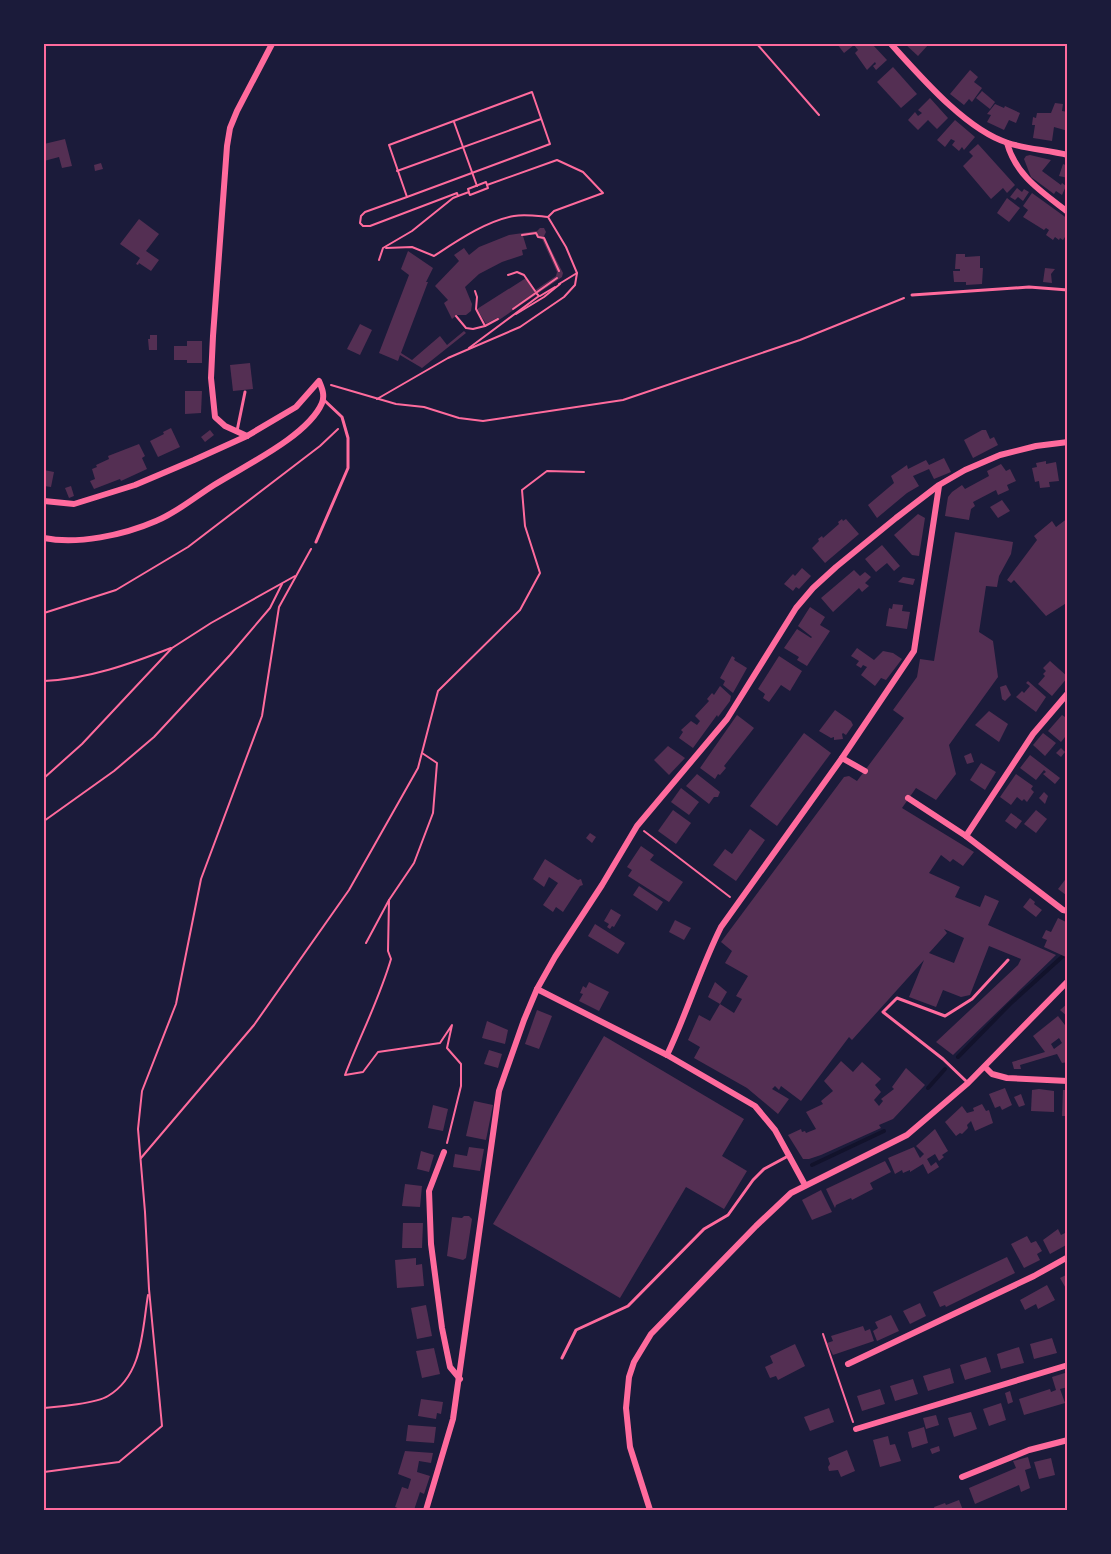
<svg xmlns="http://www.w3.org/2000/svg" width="1111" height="1554" viewBox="0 0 1111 1554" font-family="'Playfair Display',serif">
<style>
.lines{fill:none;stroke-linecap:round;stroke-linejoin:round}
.stream{stroke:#12122b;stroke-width:4}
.building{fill:#542f53;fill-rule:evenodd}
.path{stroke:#ff6b9d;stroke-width:2}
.service{stroke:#ff6b9d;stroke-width:3}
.minor{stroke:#ff6b9d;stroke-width:6}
.neatline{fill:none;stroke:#ff6b9d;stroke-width:2}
</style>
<rect width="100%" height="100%" fill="#1b1b3a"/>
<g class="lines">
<g class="stream">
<polyline points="958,1057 1010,1004 1063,956"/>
<polyline points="928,1088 945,1069"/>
<polyline points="812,1165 884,1131"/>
</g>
</g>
<g class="building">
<polygon points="837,44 872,44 887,60 876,70 873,66 876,64 875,62 867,70 855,53 858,50 854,45 844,53"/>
<polygon points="905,44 929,44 918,56"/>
<polygon points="893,67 917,94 901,108 877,82"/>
<polygon points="970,70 978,77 974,82 982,88 972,102 969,99 964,105 950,94"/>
<polygon points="982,91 995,102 990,109 976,98"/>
<polygon points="930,98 948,118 937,129 928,120 918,130 908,120 915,112 918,116 922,113 918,110"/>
<polygon points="1055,103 1063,104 1062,111 1068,112 1068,131 1054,127 1052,141 1033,138 1035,125 1032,125 1033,117 1036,118 1037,113 1051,113"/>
<polygon points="995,104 1004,108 1005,106 1020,113 1016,123 1009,120 1004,130 987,122 991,115 987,114"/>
<polygon points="955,120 975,137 964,150 962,147 959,151 952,145 955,141 951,139 945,147 937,140"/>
<polygon points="65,139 72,166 62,168 59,157 44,161 44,144"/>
<polygon points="978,144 1015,185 1007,193 1003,188 991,199 963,166 973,156 969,152"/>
<polygon points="1030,155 1051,160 1042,171 1061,185 1062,183 1066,186 1062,195 1056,191 1054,194 1031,177 1024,159 1026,156"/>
<polygon points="101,163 103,169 95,171 94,165"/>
<polygon points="1063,164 1068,166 1068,178 1059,176"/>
<polygon points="1017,188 1022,192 1024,189 1029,192 1023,201 1018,197 1015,200 1010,197"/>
<polygon points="1032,193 1068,219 1068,239 1065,237 1063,240 1060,238 1059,240 1055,237 1053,240 1046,235 1049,230 1046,228 1044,230 1023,217 1028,210 1023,206"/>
<polygon points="1007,198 1020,208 1009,222 997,213"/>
<polygon points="139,219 159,234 146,251 159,260 151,271 139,263 138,265 136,264 140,258 120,244"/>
<polygon points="540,228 544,228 546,232 544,236 563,273 562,277 499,320 497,318 486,324 477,309 526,278 534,291 556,276 557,272 542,239 536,234 523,236 527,249 522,250 523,255 502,262 479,274 465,287 472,304 471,311 466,315 457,315 452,319 444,303 448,300 435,286 459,261 454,255 464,248 469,255 479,247 509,235 537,231"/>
<polygon points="408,251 433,268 426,282 428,282 401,353 412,360 440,336 447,345 464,331 466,333 422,368 400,355 398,361 379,353 409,275 401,269"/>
<polygon points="956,254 965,254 965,257 980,256 980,268 983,268 982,284 966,285 966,282 954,282 953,271 960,271 960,269 955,269"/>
<polygon points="1045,268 1055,269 1051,274 1052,283 1043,282"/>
<polygon points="360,324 372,330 360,355 347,349"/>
<polygon points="150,335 157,335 157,350 149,350 148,339 150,339"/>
<polygon points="187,341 202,341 202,363 187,363 187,360 174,360 174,346 187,346"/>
<polygon points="250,363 253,389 233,391 230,365"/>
<polygon points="185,391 202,391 201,413 185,414"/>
<polygon points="171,428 180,447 158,457 150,441 164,434 163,432"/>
<polygon points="210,430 214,435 205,442 201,437"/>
<polygon points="982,430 986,430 990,439 994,437 998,445 973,458 964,440"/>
<polygon points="139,444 145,456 142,458 147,469 121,481 120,479 94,489 90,481 95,479 92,469 97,467 96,465 109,459 108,456"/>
<polygon points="944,458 951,472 934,479 929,469 913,476 919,486 907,493 877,518 868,505 894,483 891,476 907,465 908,469 926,460 929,465"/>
<polygon points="1046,461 1046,464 1056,462 1059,481 1049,482 1050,487 1040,488 1039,481 1035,482 1032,468 1037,467 1036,463"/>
<polygon points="1001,464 1006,471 1010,469 1016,481 1007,485 1009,490 998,495 996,490 973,502 975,506 971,509 969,520 945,516 948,497 952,492 962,485 965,489 989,476 987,471"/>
<polygon points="44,470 54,472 51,487 44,486"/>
<polygon points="71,486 74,496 69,498 65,488"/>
<polygon points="1002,500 1010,511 998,518 990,507"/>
<polygon points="918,514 925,518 919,556 912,555 894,535"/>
<polygon points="1068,518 1068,602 1046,616 1014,580 1011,583 1007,580 1037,540 1034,536 1052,521 1056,527"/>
<polygon points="842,519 843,521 846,519 859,534 825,563 812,548 819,541 818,539 822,536 823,538 839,524 838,522"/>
<path d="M955 532 1013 542 1011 554 999 576 997 587 986 586 979 632 993 641 998 677 949 745 956 774 936 800 916 788 902 808 974 852 963 866 953 859 950 862 941 855 929 873 960 887 955 897 980 907 985 895 999 901 988 925 1056 955 953 1055 936 1042 1018 965 1021 959 989 946 970 995 961 997 943 990 936 1007 909 997 924 960 852 1040 849 1037 801 1101 781 1086 779 1090 775 1086 772 1089 789 1099 778 1114 747 1088 694 1058 700 1047 688 1040 699 1015 710 1021 720 1004 734 1013 742 999 736 996 748 976 725 963 732 951 721 942 844 777 849 776 857 781 904 718 893 710 917 677 920 659 934 661ZM944 929 964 938 954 963 929 953 947 933Z"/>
<polygon points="882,545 900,566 894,571 887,563 876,572 865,559"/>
<polygon points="802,568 811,576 799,589 796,587 793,591 784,584 793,574 795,576"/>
<polygon points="854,570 860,576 865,572 871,577 865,583 869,586 862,592 859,588 833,612 821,598"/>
<polygon points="903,577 915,579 913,585 898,582"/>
<polygon points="893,604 903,605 902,611 910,612 907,629 886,626 889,608 892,609"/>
<polygon points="810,607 825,617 820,625 830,631 807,666 797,660 799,657 784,648 797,629 811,638 812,637 798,626"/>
<polygon points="857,648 874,660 883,651 893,653 902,659 886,680 881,678 875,686 861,675 867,667 863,665 861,668 856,665 859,661 851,656"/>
<polygon points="732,656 735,658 734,660 747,668 733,693 723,685 725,681 720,678"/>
<polygon points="779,656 802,671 790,691 781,685 769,702 763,698 765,694 758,689"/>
<polygon points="1050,661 1068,677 1052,696 1038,684 1045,676 1043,674 1046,671 1043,668"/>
<polygon points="1028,681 1046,697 1036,712 1016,697 1022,691 1024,693 1030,686 1026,683"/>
<polygon points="1006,685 1011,695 1005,701 1002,699 1000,687"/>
<polygon points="720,686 731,696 730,701 718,717 717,715 693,748 679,738 683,732 681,730 691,721 697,725 700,721 695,716 709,701 707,699 712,693 714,695"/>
<polygon points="835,710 851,721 853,725 846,735 843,733 842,734 843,739 834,740 834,737 831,738 819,731"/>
<polygon points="989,711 1008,724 999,742 975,725"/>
<polygon points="737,715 754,728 724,766 726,768 720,775 718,774 715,779 700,768"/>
<polygon points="1062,715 1068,719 1068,739 1065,737 1061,742 1048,731"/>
<polygon points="804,733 831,753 777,826 750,806"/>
<polygon points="1043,733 1056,743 1045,756 1033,745"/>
<polygon points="668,746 685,758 669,775 654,760"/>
<polygon points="1061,748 1065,752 1061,757 1056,753"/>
<polygon points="971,753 974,762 967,764 964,756"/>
<polygon points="1030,755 1060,778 1055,784 1043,774 1046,772 1044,770 1036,780 1020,768"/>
<polygon points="981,763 996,772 985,790 970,780"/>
<polygon points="697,774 720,792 718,797 714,797 709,804 686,786"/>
<polygon points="1016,774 1033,786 1031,789 1034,792 1027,802 1024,799 1022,801 1017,797 1011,805 1000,797"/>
<polygon points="681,788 699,802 689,815 671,802"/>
<polygon points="1044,792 1048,796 1045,804 1039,798"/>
<polygon points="673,810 691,823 676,844 658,831"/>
<polygon points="1036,810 1047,819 1036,833 1024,824"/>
<polygon points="1011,813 1022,821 1016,829 1005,821"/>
<polygon points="750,829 765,840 736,881 713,865 725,849 732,854"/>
<polygon points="590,833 596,837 592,843 586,838"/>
<polygon points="641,846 654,855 650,860 683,882 669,902 628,876 632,870 627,867"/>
<polygon points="545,859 578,880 581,879 583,885 580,886 563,912 556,907 553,912 543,905 558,883 549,877 544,887 533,879"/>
<polygon points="1068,876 1068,893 1066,895 1058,889"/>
<polygon points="639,886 663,902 657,911 633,895"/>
<polygon points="1030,898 1035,902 1034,904 1042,910 1036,917 1023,907"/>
<polygon points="611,909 621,915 614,927 612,926 610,929 607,927 609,924 604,921"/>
<polygon points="1058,918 1068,923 1068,958 1044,947 1047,940 1042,938 1046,930 1051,932"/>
<polygon points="675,920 691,928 684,940 669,932"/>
<polygon points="595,924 625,943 618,954 588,936"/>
<polygon points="589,982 609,992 599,1011 579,1001 583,994 580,993 583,986 586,988"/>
<polygon points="715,982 727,992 720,1004 708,997"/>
<polygon points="1068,1003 1068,1017 1060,1010"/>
<polygon points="537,1010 552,1016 539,1049 525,1044"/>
<path d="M1058 1016 1068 1029 1065 1034 1068 1037V1062L1062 1063 1057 1054 1020 1065 1021 1069H1014L1012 1062 1045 1052 1033 1036ZM1059 1038 1062 1043 1054 1049 1051 1044Z"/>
<polygon points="487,1021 508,1030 505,1044 482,1038"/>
<polygon points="604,1036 744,1119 722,1156 747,1171 724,1209 686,1187 620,1298 493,1224"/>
<polygon points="489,1050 502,1054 498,1068 484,1064"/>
<polygon points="841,1061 853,1072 862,1062 881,1079 875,1085 881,1092 874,1100 879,1106 883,1101 881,1099 894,1089 892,1087 906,1068 925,1085 893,1119 879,1125 881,1128 821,1155 809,1159 803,1159 788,1135 801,1129 802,1132 805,1131 806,1133 816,1129 806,1112 823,1104 821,1101 833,1091 824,1081"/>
<polygon points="1005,1088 1012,1105 1002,1110 1000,1106 995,1108 989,1094"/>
<polygon points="1039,1089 1054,1091 1054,1112 1031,1111 1032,1090"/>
<polygon points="1063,1090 1068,1090 1068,1116 1062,1116"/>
<polygon points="1021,1094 1025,1105 1019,1107 1014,1097"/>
<polygon points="474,1101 493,1105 486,1140 466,1136"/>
<polygon points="982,1104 986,1111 989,1110 993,1123 975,1131 971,1121 967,1125 968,1128 962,1134 960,1133 956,1136 945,1122 962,1106 967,1113 974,1111 973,1108"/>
<polygon points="433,1105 448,1109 443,1131 428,1128"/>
<polygon points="935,1129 948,1151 942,1155 944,1157 939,1161 935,1154 927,1159 931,1166 936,1162 939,1167 928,1174 923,1164 910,1172 910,1170 903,1173 902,1170 895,1174 888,1158 914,1147 920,1158 924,1154 916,1146"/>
<polygon points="469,1147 484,1149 480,1171 453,1167 455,1154 467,1156"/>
<polygon points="421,1151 434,1155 429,1172 417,1169"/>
<polygon points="885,1161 891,1172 870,1183 873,1189 852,1200 851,1198 836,1205 835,1208 826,1189"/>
<polygon points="405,1184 422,1186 420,1207 402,1206"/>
<polygon points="821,1190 832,1212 812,1220 802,1200"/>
<polygon points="464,1216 469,1216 472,1219 466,1258 463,1260 447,1256 452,1217 462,1218"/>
<polygon points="403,1223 423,1223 422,1248 402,1248"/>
<polygon points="1058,1229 1061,1235 1067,1232 1068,1244 1050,1254 1043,1240"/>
<polygon points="1027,1236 1031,1243 1036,1241 1042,1251 1037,1254 1040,1260 1024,1268 1011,1244"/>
<polygon points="1007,1257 1015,1273 946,1307 945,1305 940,1307 933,1292"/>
<polygon points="416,1258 416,1265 422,1264 424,1286 397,1288 395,1260"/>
<polygon points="1068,1274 1068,1292 1060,1278"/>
<polygon points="1047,1285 1055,1300 1038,1309 1036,1304 1025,1310 1020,1300"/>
<polygon points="920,1303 926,1316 910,1324 903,1311"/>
<polygon points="426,1305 432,1336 417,1339 411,1308"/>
<polygon points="891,1315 899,1331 877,1341 873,1331 878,1328 875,1322"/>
<polygon points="863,1326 865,1331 870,1329 874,1341 833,1355 827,1343 833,1341 831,1336"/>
<polygon points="1052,1338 1057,1353 1034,1359 1030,1344"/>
<polygon points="795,1344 805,1366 778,1380 776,1376 770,1378 765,1367 773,1363 770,1356"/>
<polygon points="1019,1347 1024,1363 1001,1369 997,1354"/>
<polygon points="434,1348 440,1374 422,1378 416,1351"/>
<polygon points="986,1357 991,1372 965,1380 960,1365"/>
<polygon points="950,1368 954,1383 928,1391 923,1376"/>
<polygon points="1068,1372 1068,1387 1060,1389 1065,1403 1024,1415 1019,1399 1050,1389 1051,1392 1056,1390 1052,1377"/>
<polygon points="913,1379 918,1394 895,1401 890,1386"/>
<polygon points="880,1389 885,1404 862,1411 857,1396"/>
<polygon points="1010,1391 1013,1402 1008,1404 1005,1393"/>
<polygon points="421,1399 443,1402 441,1414 437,1413 436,1419 418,1416"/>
<polygon points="1001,1403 1006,1420 989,1426 983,1409"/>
<polygon points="829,1408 834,1422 810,1431 804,1417"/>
<polygon points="971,1412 977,1429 954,1437 948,1418"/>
<polygon points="936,1415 939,1425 926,1429 923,1418"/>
<polygon points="408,1425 436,1427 434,1443 406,1441"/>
<polygon points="924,1427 928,1443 912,1448 908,1432"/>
<polygon points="888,1436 890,1445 895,1444 901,1461 880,1467 873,1440"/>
<polygon points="939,1446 940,1451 932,1454 930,1449"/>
<polygon points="847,1450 855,1471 841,1477 838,1470 829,1471 828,1467 830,1464 828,1458"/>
<polygon points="405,1451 433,1453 431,1463 419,1461 417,1472 430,1476 424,1494 420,1492 414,1510 399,1510 400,1509 395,1507 402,1487 408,1489 411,1479 398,1474"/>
<polygon points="1028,1457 1031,1468 1025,1470 1030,1488 1021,1492 1019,1485 975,1504 969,1488 1016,1468 1013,1461"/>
<polygon points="1051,1458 1055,1475 1039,1479 1034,1462"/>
<polygon points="959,1500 963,1510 935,1510 934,1507 945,1503 946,1505"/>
</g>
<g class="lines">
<g class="path">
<polyline points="757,44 819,115"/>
<polygon points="532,92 550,144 407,197 389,145"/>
<polyline points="454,122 477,186"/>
<polyline points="397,171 541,119"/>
<polyline points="469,193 470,195 488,188 487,185"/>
<polyline points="522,235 536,233 538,237 544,238 559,271"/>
<path d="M386 248 412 247 434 256C457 241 486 221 514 216 525 214 537 216 548 217"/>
<polyline points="379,260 383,248 412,231 453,198 458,196 457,193 370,226 363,226 360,223 361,216 365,212 407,197"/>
<polyline points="508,275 517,272 524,275 535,291"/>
<polyline points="559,284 577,273"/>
<polyline points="540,296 555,287"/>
<polyline points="513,309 557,278"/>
<polyline points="516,314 544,297 560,284"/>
<polyline points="456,316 466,328 473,329 485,326 476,309 477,297 475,291"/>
<polyline points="485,326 498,319"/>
<polyline points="469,348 539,296 537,294"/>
<polyline points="331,385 396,404 424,407 459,418 483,421 623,400 800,340 904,298"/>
<polyline points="377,399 448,358 520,327 564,297 575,285 577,273 566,247 548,217 554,211 603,193 583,172 557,160 487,185 486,182 468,189 469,192 458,196"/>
<polyline points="44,613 116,590 188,547 320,446 338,429"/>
<path d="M44 681C88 679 130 664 171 648"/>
<polyline points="44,778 82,744 172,648 211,623 295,576"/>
<polyline points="44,821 114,771 154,737 230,655 270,608 282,584"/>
<polyline points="644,831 730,897"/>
<path d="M389 900 388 951 391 959C379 1000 360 1036 345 1075L363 1072 378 1052 440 1043 452 1025 447 1048 461 1064V1086L447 1143"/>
<polyline points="366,943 389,900 414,863 433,813 437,763 422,753"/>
<polyline points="141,1158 254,1025 349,890 418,768 438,691 520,610 540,573 525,526 522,490 547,471 584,472"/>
<polyline points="823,1334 853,1422"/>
<path d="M44 1408C58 1407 97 1403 108 1396 143 1375 142 1331 148 1295"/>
<polyline points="44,1472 119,1462 162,1426 149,1289 145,1212 138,1129 142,1091 176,1004 201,879 262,716 279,607 311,549"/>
</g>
<g class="service">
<polyline points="912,295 1029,287 1068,290"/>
<polyline points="237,431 245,392"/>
<polyline points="316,542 348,468 348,438 342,417 324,400"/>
<polyline points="967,1082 943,1059 883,1012 897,998 945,1016 972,999 1008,960"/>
<polyline points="562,1358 576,1330 628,1306 704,1229 728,1215 753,1180 764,1169 790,1155"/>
</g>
<g class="minor">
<path d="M891 44C920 76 966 130 1008 143 1026 149 1048 150 1068 155"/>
<path d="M1007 143C1016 176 1042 192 1068 212"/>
<polyline points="247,436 225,426 215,417 211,378 213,336 227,146 230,128 237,111 272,44"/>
<path d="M44 501 74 504 135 485 194 460 247 436 296 407 319 381C322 388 325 395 322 403 308 436 244 466 214 485 195 497 176 513 156 521 124 535 77 545 44 538"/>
<polyline points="842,758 865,771"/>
<polyline points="908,798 966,836 1063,910 1068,911"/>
<polyline points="966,836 1033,734 1068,693"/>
<polyline points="537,989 667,1055 755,1106 775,1130 805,1185"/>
<path d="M667 1055C687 1013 700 969 721 927L842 758 914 651 939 486"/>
<polyline points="985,1067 992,1074 1007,1078 1068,1081"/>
<polyline points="444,1152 429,1191 431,1244 442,1328 450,1367 460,1379"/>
<polyline points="848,1364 1034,1276 1068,1257"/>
<polyline points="856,1429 1068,1365"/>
<polyline points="962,1477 1029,1450 1068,1440"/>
<polyline points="426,1510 453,1419 499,1091 524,1020 537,989 555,957 602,885 637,826 727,719 796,608 813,588 836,567 896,518 939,485 965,470 1000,455 1036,446 1068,442"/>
<polyline points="650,1510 630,1447 626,1408 629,1377 634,1362 651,1334 756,1226 791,1193 907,1135 968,1083 1068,981"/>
</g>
</g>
<rect width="1111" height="1554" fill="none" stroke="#1b1b3a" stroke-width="90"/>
<rect x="45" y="45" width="1021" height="1464" class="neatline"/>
</svg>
